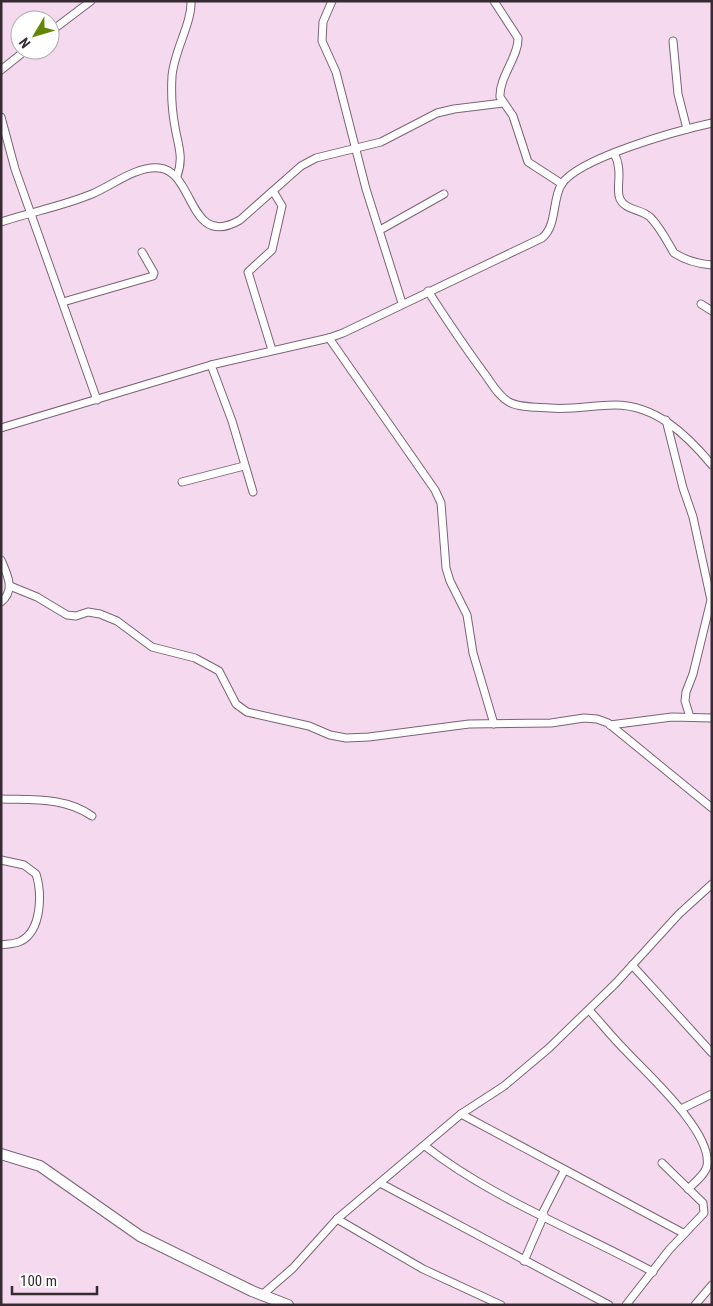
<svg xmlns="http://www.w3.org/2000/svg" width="713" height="1306" viewBox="0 0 713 1306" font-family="'Roboto Condensed',sans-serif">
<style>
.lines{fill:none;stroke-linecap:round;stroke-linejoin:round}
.minor-casing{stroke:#7c6375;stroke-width:9}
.secondary-casing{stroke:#7c6375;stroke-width:12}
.minor{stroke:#fff;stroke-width:7}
.secondary{stroke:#fff;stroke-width:10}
</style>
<rect width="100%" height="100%" fill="#f5d9ee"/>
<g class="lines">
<defs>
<g id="minor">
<polyline points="332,1 323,22 322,41 336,72 366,189 402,303"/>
<path d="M494 1 518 38C519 56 499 77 500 97L513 116 528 162 562 184"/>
<polyline points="50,32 91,1"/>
<polyline points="673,41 678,94 687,129"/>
<polyline points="1,70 26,50"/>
<polyline points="1,117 15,169 97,400"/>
<path d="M614 153C624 172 615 188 620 199 625 210 641 209 650 217 660 227 667 241 674 253 685 260 699 264 712 265"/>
<path d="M177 176C184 158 178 145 175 127 172 111 171 93 172 76 174 51 192 23 191 1"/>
<path d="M1 222C31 212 63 206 92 194 113 185 136 166 159 168 195 171 188 250 240 220L301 166 316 158 381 142 437 113 454 109 503 103"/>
<polyline points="380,230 444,194"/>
<path d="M428 291C446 319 464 346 484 373 491 382 498 396 509 402 520 408 537 407 550 408 572 410 593 405 615 405 656 405 687 435 712 465"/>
<polyline points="63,302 153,276 154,273 142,252"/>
<polyline points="701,304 712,311"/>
<polyline points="329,338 435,490 441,503 446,568 450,581 467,615 473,653 494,724"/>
<polyline points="272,350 248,272 272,250 282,206 273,191"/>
<polyline points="211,365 232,421 253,492"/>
<polyline points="666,420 683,488 693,517 711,600 693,674 686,692 685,701 690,717"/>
<path d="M1 428 211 365 329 338 343 333 542 238C557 226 552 201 561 185 577 158 680 130 712 123"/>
<polyline points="182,482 244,466"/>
<path d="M1 560C7 574 16 590 1 602"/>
<polyline points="10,586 37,597 67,615 76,616 88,612 100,614 117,621 152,647 195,658 219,671 236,704 247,712 309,726 330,735 346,738 369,737 469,724 551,723 584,718 597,719 608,723 712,808"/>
<polyline points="610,725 672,717 712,718"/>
<path d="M1 799C33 800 65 797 92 816"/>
<path d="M1 860 24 865 36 874C42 893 42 930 21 941 16 944 7 944 1 945"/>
<polyline points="632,965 712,1053"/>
<path d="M589 1010C601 1023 612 1037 625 1050 646 1073 713 1132 707 1166 705 1175 694 1183 688 1189"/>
<polyline points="681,1109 712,1094"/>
<polyline points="461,1114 683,1233"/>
<path d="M425 1146C491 1198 578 1231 653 1272"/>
<polyline points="380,1183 609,1305"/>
<polyline points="542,1214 564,1171"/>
<polyline points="337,1219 423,1269 501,1305"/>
<polyline points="524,1261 544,1215"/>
<polyline points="262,1295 293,1268 337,1219 461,1114 504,1086 549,1048 616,983 679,914 712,884"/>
<polyline points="626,1305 669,1250 704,1213 703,1203 662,1163"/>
<polyline points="695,1305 712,1285"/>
</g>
<polyline id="secondary" points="1,1154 40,1166 140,1236 252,1291 288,1305"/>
</defs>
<use href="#minor" class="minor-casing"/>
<use href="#secondary" class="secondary-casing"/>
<use href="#minor" class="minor"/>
<use href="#secondary" class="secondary"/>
</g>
<rect width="713" height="1306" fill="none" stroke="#362b33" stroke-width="5"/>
<g transform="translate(35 35) rotate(232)"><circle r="24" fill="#ffffff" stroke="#afaaad"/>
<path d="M0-4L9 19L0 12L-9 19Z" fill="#658602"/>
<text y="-8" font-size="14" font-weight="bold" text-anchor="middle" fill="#362b33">N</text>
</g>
<path d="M12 1286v8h85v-8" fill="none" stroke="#362b33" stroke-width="2.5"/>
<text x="20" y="1286" font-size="15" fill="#362b33" stroke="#ffffff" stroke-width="4" paint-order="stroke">100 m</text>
</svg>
